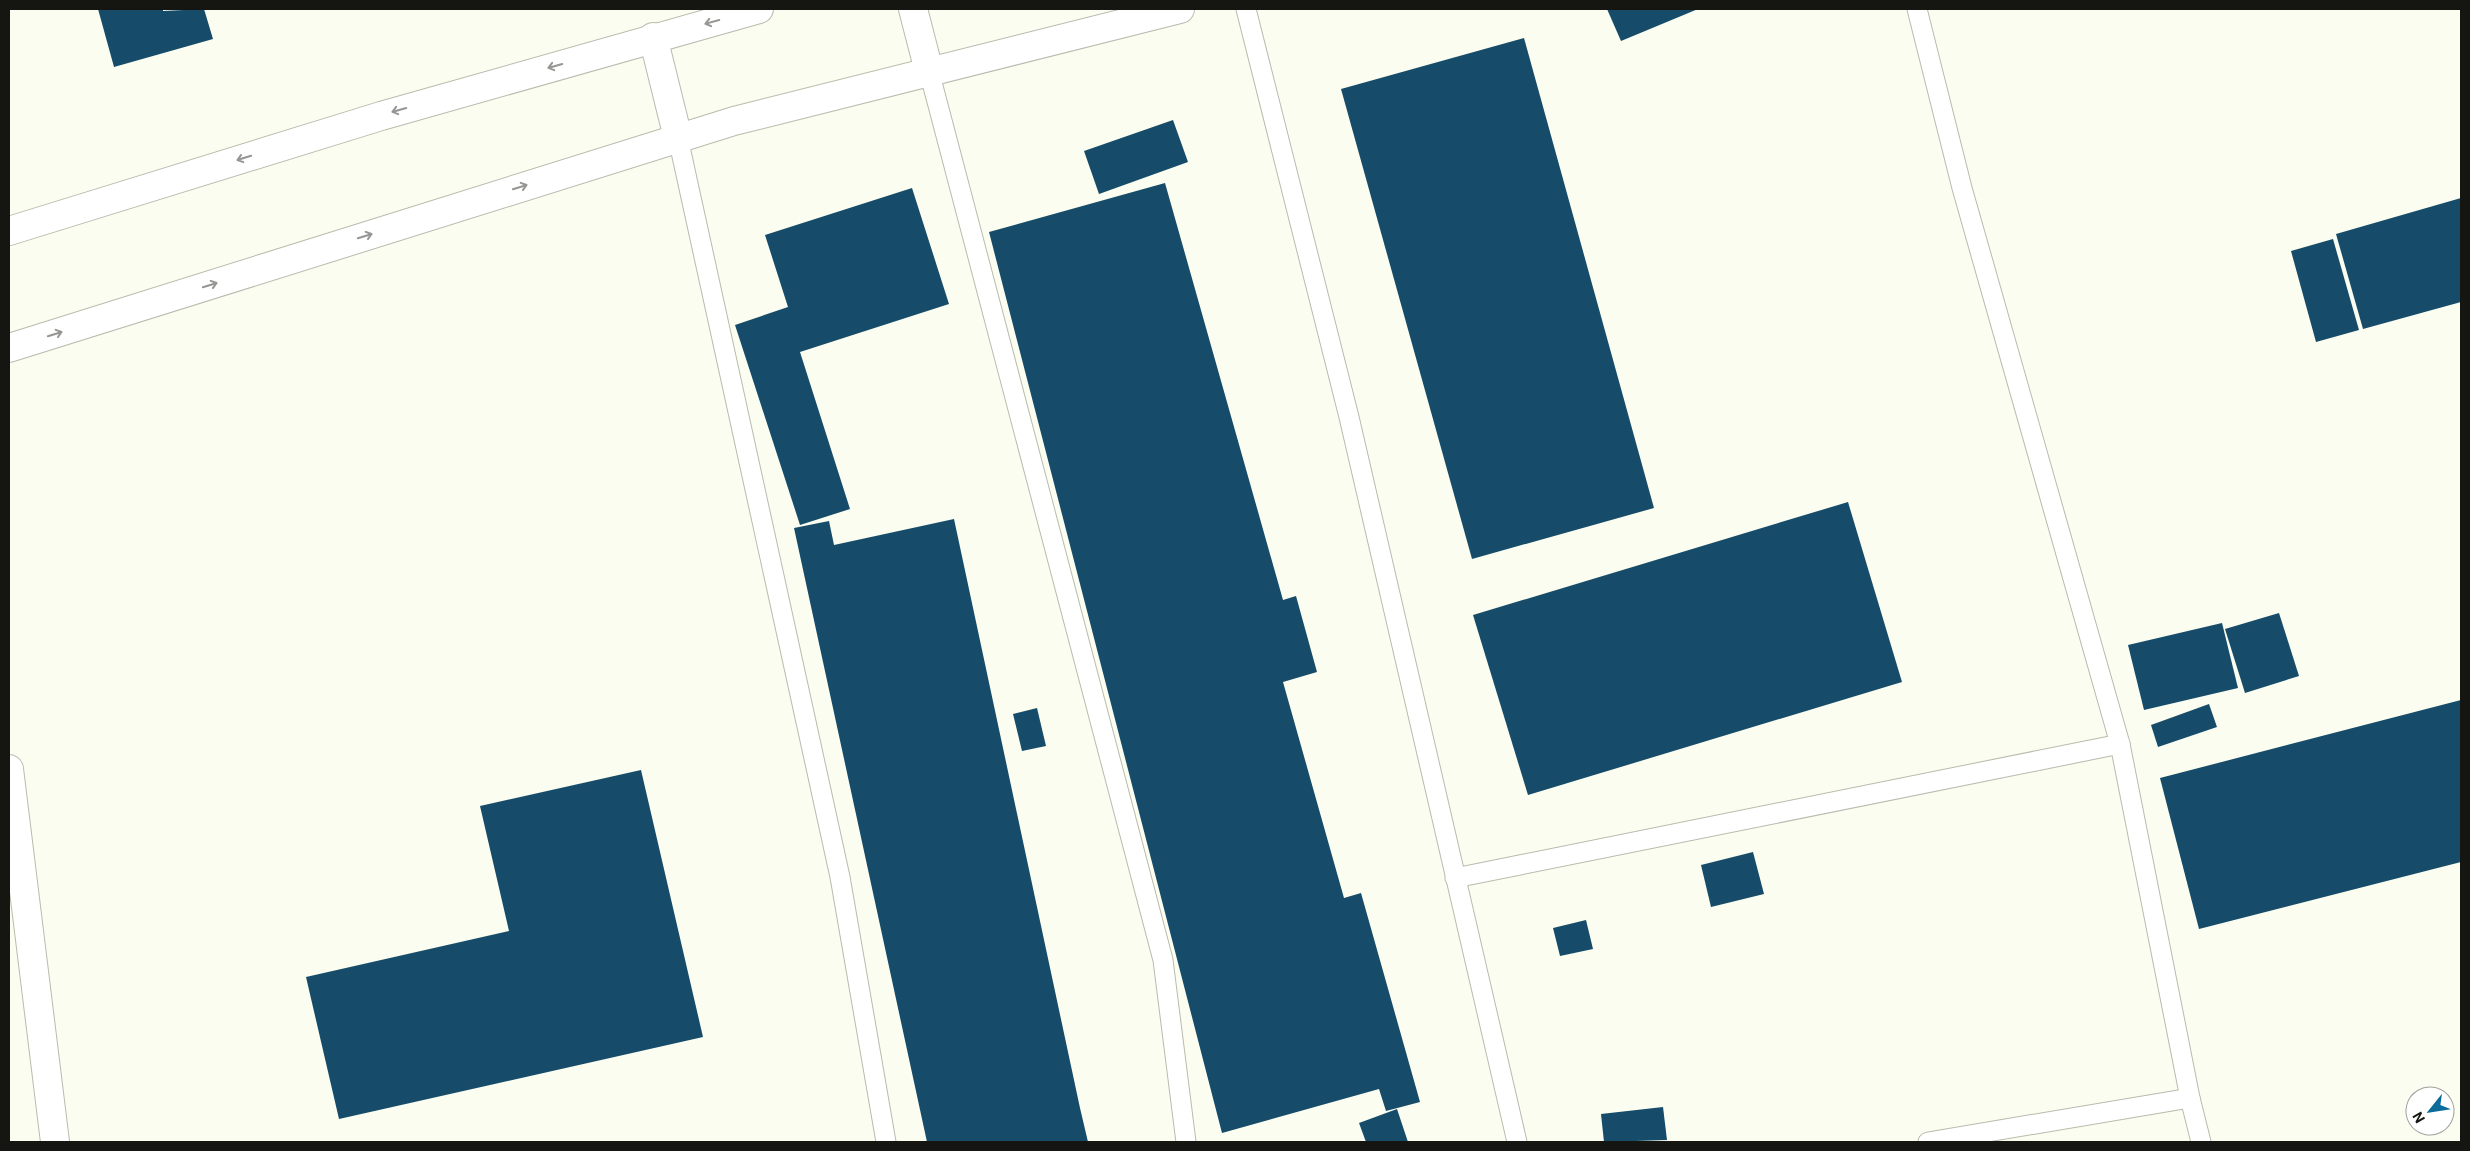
<svg xmlns="http://www.w3.org/2000/svg" width="2470" height="1151" viewBox="0 0 2470 1151" font-family="Roboto,sans-serif">
<style>
.building{fill:#164c6a}
.lines{fill:none;stroke-linecap:round;stroke-linejoin:round}
.lane-casing{stroke:#b8bbad;stroke-width:21}
.street-casing{stroke:#b8bbad;stroke-width:30}
.lane{stroke:#fff;stroke-width:19}
.street{stroke:#fff;stroke-width:28}
.oneway{stroke:#969694}
</style>
<rect width="100%" height="100%" fill="#fafdef"/>
<g class="building">
<polygon points="98,9 163,9 163,11 204,9 213,39 114,67"/>
<polygon points="1607,9 1698,9 1621,41"/>
<polygon points="1524,38 1654,508 1472,559 1341,89"/>
<polygon points="1173,120 1188,162 1099,194 1084,151"/>
<polygon points="1165,183 1283,600 1296,596 1317,672 1283,682 1344,898 1361,893 1420,1102 1386,1111 1379,1089 1222,1133 989,232"/>
<polygon points="912,188 949,304 800,352 850,509 800,525 735,325 788,307 765,235"/>
<polygon points="2461,198 2461,302 2363,329 2336,234"/>
<polygon points="2333,239 2359,330 2316,342 2291,251"/>
<polygon points="1848,502 1902,682 1528,795 1473,615"/>
<polygon points="954,519 1080,1108 1088,1142 927,1142 794,528 829,521 834,545"/>
<polygon points="2279,613 2299,676 2245,693 2225,629"/>
<polygon points="2222,623 2238,688 2144,710 2128,645"/>
<polygon points="2461,700 2461,862 2199,929 2160,778"/>
<polygon points="2209,704 2217,727 2158,747 2151,725"/>
<polygon points="1037,708 1046,746 1022,751 1013,714"/>
<polygon points="641,770 703,1037 339,1119 306,977 509,931 480,806"/>
<polygon points="1753,852 1764,894 1711,907 1701,865"/>
<polygon points="1586,920 1593,949 1560,956 1553,928"/>
<polygon points="1663,1107 1667,1140 1604,1142 1601,1114"/>
<polygon points="1397,1109 1408,1142 1366,1142 1359,1123"/>
</g>
<g class="lines">
<defs>
<g id="lane">
<polyline points="1246,9 1349,417 1517,1142"/>
<polyline points="1917,9 1962,188 2120,744 2190,1098 2201,1142"/>
<polyline points="929,71 1163,960 1186,1142"/>
<polyline points="678,138 840,877 886,1142"/>
<polyline points="1455,878 2120,744"/>
<polyline points="1928,1142 2190,1098"/>
</g>
<g id="street">
<polyline points="913,9 929,71"/>
<polyline points="653,37 678,138"/>
<polyline points="9,231 381,116 759,9"/>
<polyline points="9,348 734,121 1180,9"/>
<polyline points="9,769 55,1142"/>
</g>
</defs>
<use href="#lane" class="lane-casing"/>
<use href="#street" class="street-casing"/>
<use href="#lane" class="lane"/>
<use href="#street" class="street"/>
</g>
<defs><path id="oneway-shaft" d="M-6 0H5M1.5-3L5.5 0L1.5 3" fill="none" stroke-width="1.6" stroke-linecap="round" stroke-linejoin="round" transform="scale(1.25)"/></defs>
<g class="oneway">
<use href="#oneway-shaft" transform="translate(712 22) rotate(165)"/>
<use href="#oneway-shaft" transform="translate(555 66) rotate(164)"/>
<use href="#oneway-shaft" transform="translate(399 110) rotate(164)"/>
<use href="#oneway-shaft" transform="translate(244 158) rotate(163)"/>
<use href="#oneway-shaft" transform="translate(520 187) rotate(-17)"/>
<use href="#oneway-shaft" transform="translate(365 236) rotate(-17)"/>
<use href="#oneway-shaft" transform="translate(210 285) rotate(-17)"/>
<use href="#oneway-shaft" transform="translate(55 334) rotate(-17)"/>
</g>
<rect width="2470" height="1151" fill="none" stroke="#151611" stroke-width="20"/>
<g transform="translate(2430 1111) rotate(240)"><circle r="24" fill="#ffffff" stroke="#a1a2a0"/>
<path d="M0-4L9 19L0 12L-9 19Z" fill="#0b6b9a"/>
<text y="-8" font-size="14" font-weight="bold" text-anchor="middle" fill="#151611">N</text>
</g>
</svg>
